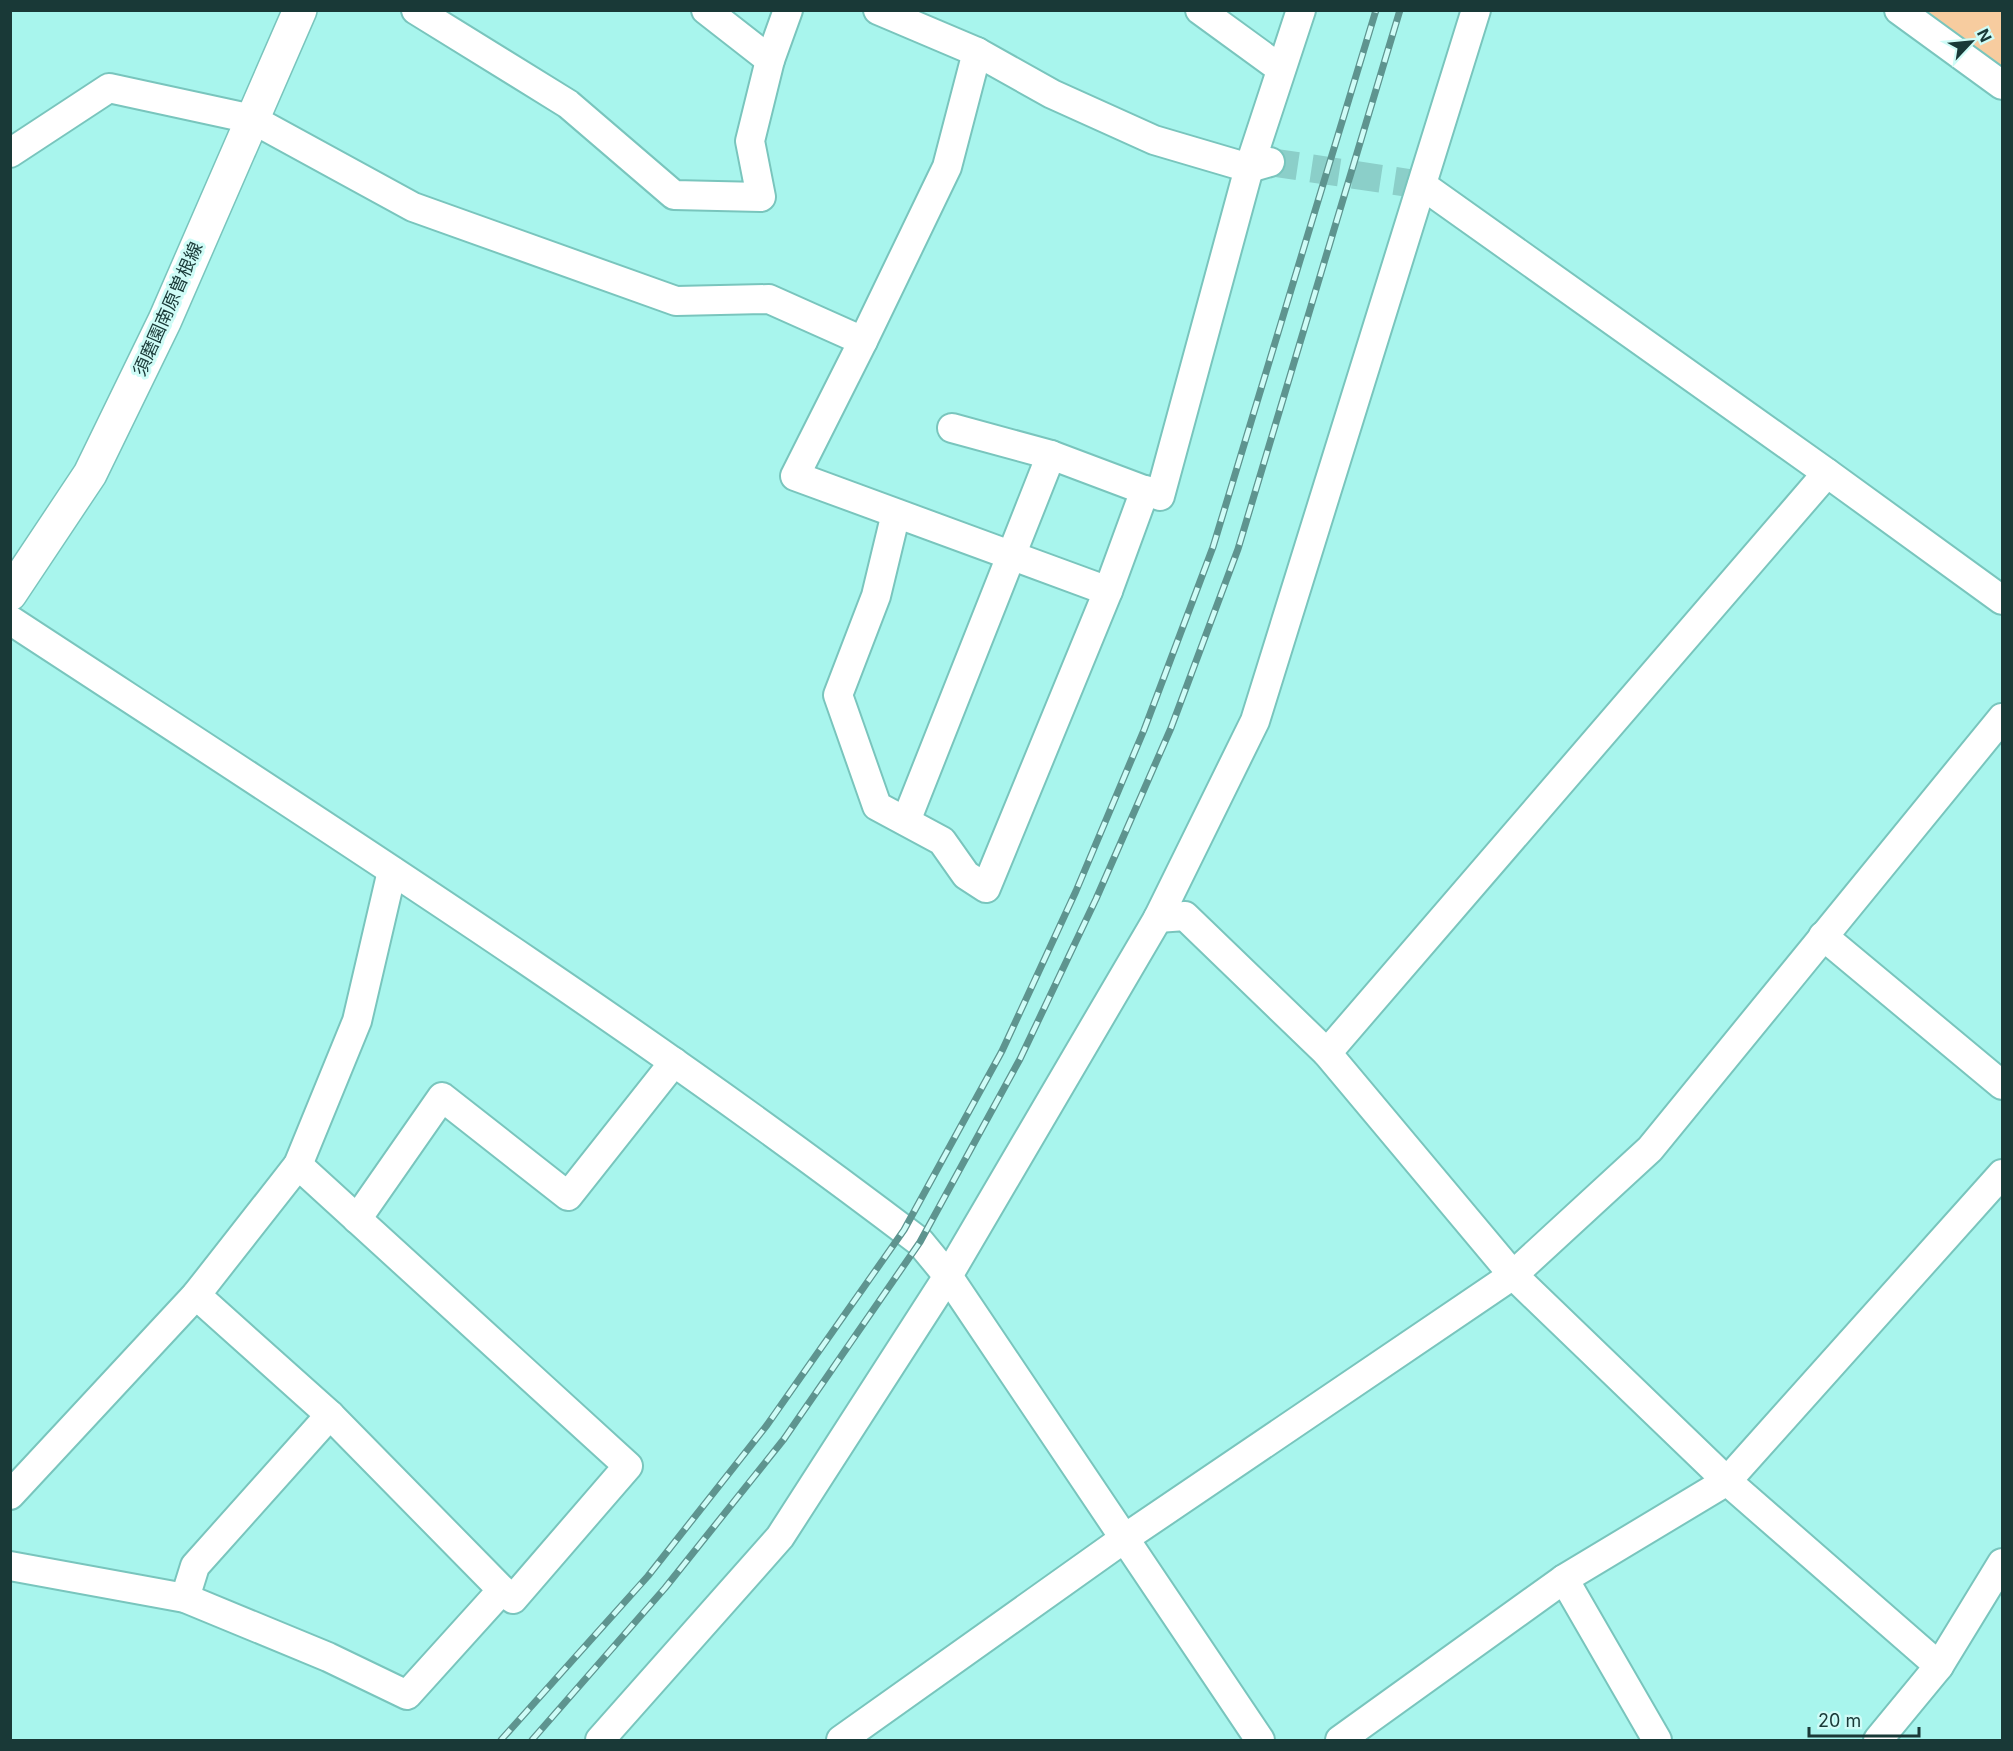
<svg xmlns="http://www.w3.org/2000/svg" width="2013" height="1751" viewBox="0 0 2013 1751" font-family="Inter,'Noto Sans JP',sans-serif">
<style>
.green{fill:#f7cc9f}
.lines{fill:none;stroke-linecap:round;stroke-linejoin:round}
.street-tunnel{stroke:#8bcfc9;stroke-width:28;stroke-dasharray:28 14;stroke-linecap:butt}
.street-casing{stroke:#79c5bd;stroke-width:32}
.secondary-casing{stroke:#79c5bd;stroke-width:36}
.street{stroke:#fff;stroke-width:28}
.secondary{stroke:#fff;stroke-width:33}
.rail-casing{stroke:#5e948f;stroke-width:7}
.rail{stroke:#cffcf7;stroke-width:4.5;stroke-dasharray:14;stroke-linecap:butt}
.labels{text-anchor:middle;stroke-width:6;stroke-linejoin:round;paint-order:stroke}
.street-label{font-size:18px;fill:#193937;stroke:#cffcf7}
</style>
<rect width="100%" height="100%" fill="#a8f5ed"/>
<polygon class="green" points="1915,11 2002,11 2002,74"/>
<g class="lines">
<polyline class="street-tunnel" points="1270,162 1422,185"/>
<defs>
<g id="street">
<polyline points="416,10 568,104 674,195 761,197 750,141 770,60 788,10"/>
<polyline points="706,10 770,60"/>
<polyline points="878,10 977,52"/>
<polyline points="1200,10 1281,69"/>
<polyline points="1899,10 2002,85"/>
<polyline points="10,153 109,88 252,119 413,207 676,301 769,299 863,341"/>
<polyline points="1422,185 1827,473 2002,600"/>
<polyline points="1051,455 1160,496 1249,168 1301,10"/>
<polyline points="896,513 876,596 838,695 877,806 942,841 966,875 986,888 1108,591 795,476 863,341 947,167 977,52 1052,94 1154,140 1249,168 1270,162"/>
<polyline points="1108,591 1145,490"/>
<path d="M10 620C317 821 628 1019 920 1242L948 1276 1260 1740"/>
<polyline points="906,821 1051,455 952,428"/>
<polyline points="1158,918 1185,916 1327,1053 1513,1275 1727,1481 1939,1666"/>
<polyline points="1823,936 2002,1085"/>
<polyline points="1327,1053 1827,473"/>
<polyline points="298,1165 628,1466 513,1599 502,1590"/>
<polyline points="357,1219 442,1097 568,1196 674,1062"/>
<polyline points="10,1495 196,1295 298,1165 357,1021 392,871"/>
<polyline points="10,1566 185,1598 328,1657 407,1695 502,1590 330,1415 196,1295"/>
<polyline points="1564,1579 1657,1740"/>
<polyline points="185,1598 195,1566 330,1415"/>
<polyline points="600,1740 780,1537 948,1276 1158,918 1255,721 1476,10"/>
<polyline points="841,1740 1125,1538 1513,1275 1650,1149 2002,718"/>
<polyline points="1340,1740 1564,1579 1727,1481 2002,1174"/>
<polyline points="1878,1740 1939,1666 2002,1563"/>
</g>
<polyline id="secondary" points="10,594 90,474 165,320 300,10"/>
</defs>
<use href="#street" class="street-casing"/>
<use href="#secondary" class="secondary-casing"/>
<use href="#street" class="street"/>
<use href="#secondary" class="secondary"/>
<defs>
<g id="rail">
<polyline points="501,1740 648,1576 767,1425 904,1230 1002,1051 1076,891 1144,730 1213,547 1376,10"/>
<polyline points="532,1740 665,1588 784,1439 920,1242 1020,1059 1096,899 1171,728 1238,549 1400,10"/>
</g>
</defs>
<use href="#rail" class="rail-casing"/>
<use href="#rail" class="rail"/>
</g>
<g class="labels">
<g class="street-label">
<text transform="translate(168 309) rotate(-66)" y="6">須磨園南原曽根線</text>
</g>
</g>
<rect width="2013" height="1751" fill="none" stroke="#193937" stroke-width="24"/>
<g transform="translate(1971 42) rotate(64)" stroke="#cffcf7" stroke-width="4.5" paint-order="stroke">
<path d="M0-4.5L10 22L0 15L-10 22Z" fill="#193937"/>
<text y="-9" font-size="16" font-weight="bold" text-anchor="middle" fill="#193937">N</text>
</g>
<path d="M1809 1727v9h110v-9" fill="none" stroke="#193937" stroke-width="3"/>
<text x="1818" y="1727" font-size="18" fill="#193937" stroke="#cffcf7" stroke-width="4.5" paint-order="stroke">20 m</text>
</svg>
